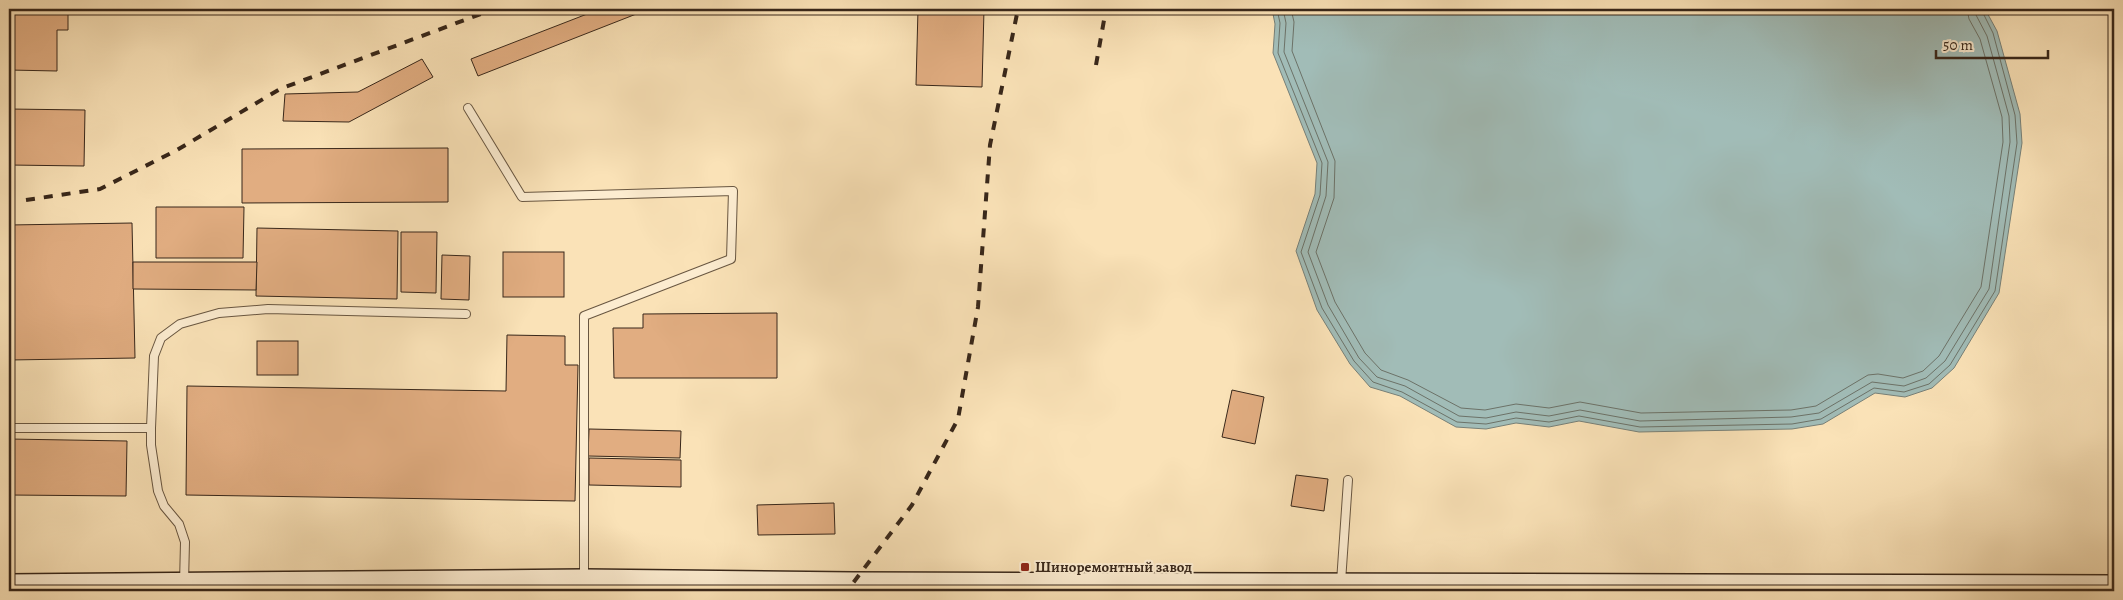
<svg xmlns="http://www.w3.org/2000/svg" width="2123" height="600" viewBox="0 0 2123 600" font-family="Alegreya,serif">
<style>
.water{fill:#a1bcb7;stroke:#778078}
.lines{fill:none;stroke-linecap:round;stroke-linejoin:round}
.shore{stroke:#6c7268;stroke-width:1}
.building{fill:#e1ad81;stroke:#38271a}
.lane-casing{stroke:#685641;stroke-width:10}
.secondary-casing{stroke:#38271a;stroke-width:24}
.lane{stroke:#fcecd0;stroke-width:8}
.secondary{stroke:#fcecd0;stroke-width:21}
.rail{stroke:#38271a;stroke-width:4;stroke-dasharray:9 9;stroke-linecap:butt}
.poi-dot{fill:#8f2418;stroke:#fcecd0;stroke-width:2}
.labels{text-anchor:middle;stroke-width:4;stroke-linejoin:round;paint-order:stroke}
.poi-label{font-size:15px;font-weight:bold;fill:#38271a;stroke:#fcecd0;text-anchor:start}
</style>
<rect width="100%" height="100%" fill="#fae2b7"/>
<filter id="stains"><feTurbulence type="fractalNoise" baseFrequency=".004" numOctaves="4"/><feColorMatrix values="0 0 0 0 .2 0 0 0 0 .09 0 0 0 0 .02 0 0 0 .5 -.17"/></filter>
<radialGradient id="worn" r=".72"><stop offset=".6" stop-color="#630" stop-opacity="0"/><stop offset="1" stop-color="#630" stop-opacity=".3"/></radialGradient>
<polygon class="water" points="1272,9 1985,9 1997,31 2020,114 2022,143 1999,293 1954,368 1932,388 1905,397 1875,393 1823,424 1792,429 1639,432 1579,421 1549,427 1516,423 1486,429 1456,427 1400,396 1370,387 1350,364 1317,310 1296,251 1315,194 1317,163 1273,53 1275,24"/>
<g class="lines">
<g class="shore">
<polyline points="1277,9 1280,23 1278,53 1322,163 1320,195 1301,252 1322,308 1354,361 1373,382 1402,392 1457,422 1486,424 1516,418 1549,422 1579,416 1640,427 1792,424 1821,419 1874,388 1904,392 1929,384 1950,365 1995,291 2017,143 2015,115 1993,33 1981,9"/>
<polyline points="1283,9 1286,23 1284,52 1328,162 1326,196 1308,252 1328,305 1359,358 1377,377 1405,386 1459,416 1486,418 1516,412 1549,416 1580,410 1640,421 1791,417 1819,413 1872,382 1904,386 1926,378 1945,361 1989,289 2010,142 2009,116 1987,36 1976,15 1975,9"/>
<polyline points="1291,9 1294,22 1292,51 1335,161 1334,198 1316,252 1335,302 1365,353 1381,370 1408,380 1461,408 1485,410 1516,404 1549,408 1580,402 1641,413 1791,410 1816,406 1868,375 1878,374 1903,378 1923,371 1939,356 1981,287 2003,142 2002,117 1980,39 1969,19 1967,9"/>
</g>
</g>
<g class="building">
<polygon points="9,9 68,9 68,30 57,30 57,71 9,70"/>
<polygon points="600,9 649,9 478,76 471,59"/>
<polygon points="918,9 984,9 982,87 916,85"/>
<polygon points="422,59 433,77 349,122 283,121 285,94 358,92"/>
<polygon points="9,109 85,110 84,166 9,165"/>
<polygon points="448,148 448,202 242,203 242,149"/>
<polygon points="156,207 244,207 243,258 156,258"/>
<polygon points="132,223 135,358 9,360 9,225"/>
<polygon points="257,228 398,231 397,299 256,296"/>
<polygon points="401,232 437,232 436,293 401,292"/>
<rect x="503" y="252" width="61" height="45"/>
<polygon points="442,255 470,256 469,300 441,299"/>
<polygon points="133,262 257,262 256,290 133,289"/>
<polygon points="777,313 777,378 614,378 613,328 643,328 643,314"/>
<polygon points="507,335 565,336 565,365 578,365 575,501 186,495 187,386 506,391"/>
<rect x="257" y="341" width="41" height="34"/>
<polygon points="1232,390 1264,397 1255,444 1222,437"/>
<polygon points="589,429 681,431 680,458 588,456"/>
<polygon points="9,439 127,441 126,496 9,495"/>
<polygon points="589,458 681,460 681,487 589,485"/>
<polygon points="1296,475 1328,479 1324,511 1291,506"/>
<polygon points="834,503 835,534 758,535 757,505"/>
</g>
<g class="lines">
<defs>
<g id="lane">
<polyline points="468,108 522,197 733,191 731,259 584,316 584,578"/>
<polyline points="9,428 151,428 151,445 158,491 164,506 179,524 185,542 184,583"/>
<polyline points="151,428 154,356 161,338 180,324 219,313 268,309 466,314"/>
<polyline points="1341,582 1348,480"/>
</g>
<polyline id="secondary" points="9,585 584,580 853,583 2114,586"/>
</defs>
<use href="#lane" class="lane-casing"/>
<use href="#secondary" class="secondary-casing"/>
<use href="#lane" class="lane"/>
<use href="#secondary" class="secondary"/>
<g class="rail">
<polyline points="1096,65 1106,9"/>
<polyline points="26,200 100,189 177,150 280,89 494,9"/>
<polyline points="838,591 853,583 912,505 958,419 978,307 990,145 1018,9"/>
</g>
</g>
<rect class="poi-dot" x="1020" y="562" width="10" height="10" rx="2.5"/>
<g class="labels">
<g class="poi-label">
<text x="1035" y="572">Шиноремонтный завод</text>
</g>
</g>
<rect width="2123" height="600" fill="none" stroke="#fae2b7" stroke-width="30"/>
<rect x="10" y="10" width="2103" height="580" fill="none" stroke="#38271a" stroke-width="2.5"/>
<rect x="15" y="15" width="2093" height="570" fill="none" stroke="#38271a"/>
<path d="M1936 50v8h112v-8" fill="none" stroke="#38271a" stroke-width="2.5"/>
<text x="1943" y="50" font-size="15" fill="#38271a" stroke="#fcecd0" stroke-width="4" paint-order="stroke">50 m</text>
<rect width="100%" height="100%" filter="url(#stains)"/>
<rect width="100%" height="100%" fill="url(#worn)"/>
</svg>
